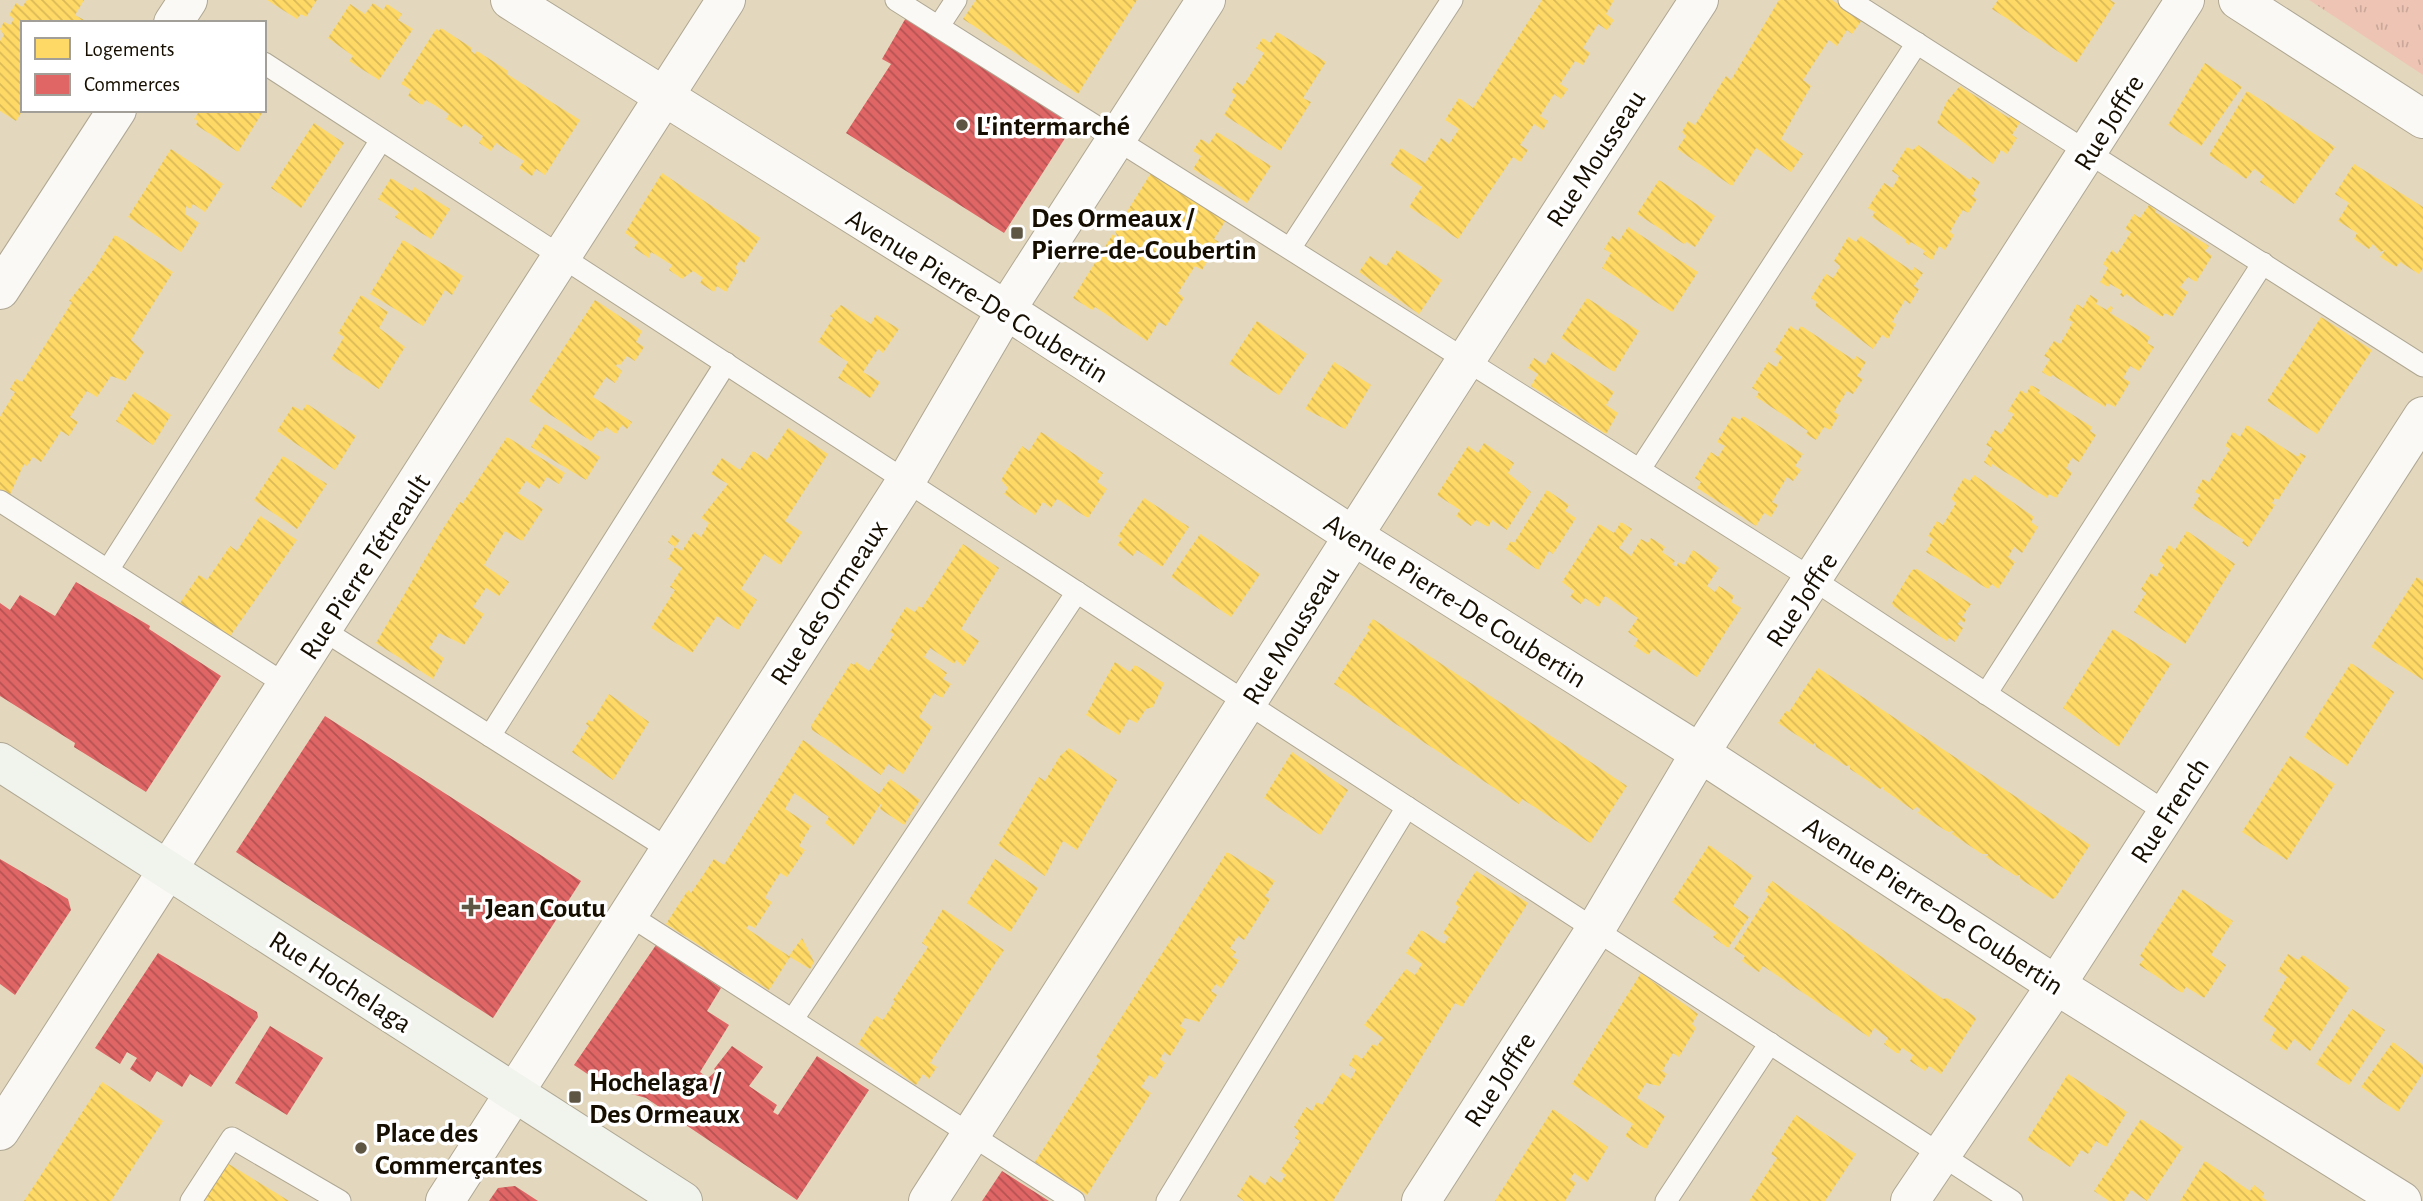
<svg xmlns="http://www.w3.org/2000/svg" width="2423" height="1201" viewBox="0 0 2423 1201" font-family="'Alegreya Sans',sans-serif">
<style>
.grass{fill:url(#grass-tufts)}
.homes{fill:url(#homes-back-hatch)}
.shops{fill:url(#shops-back-hatch)}
.lines{fill:none;stroke-linecap:round;stroke-linejoin:round}
.service-casing{stroke:#afa793;stroke-width:23}
.minor-casing{stroke:#afa793;stroke-width:40}
.tertiary-casing{stroke:#afa793;stroke-width:40}
.secondary-casing{stroke:#afa793;stroke-width:40}
.service{stroke:#fbf9f5;stroke-width:21}
.minor{stroke:#fbf9f5;stroke-width:38}
.tertiary{stroke:#fbf9f5;stroke-width:38}
.secondary{stroke:#f1f3ed;stroke-width:38}
.poi-dot{fill:#5e5543;stroke:#fff;stroke-width:2.5}
.labels{text-anchor:middle;stroke-width:7;stroke-linejoin:round;paint-order:stroke}
.street-label{font-size:28px;fill:#160f01;stroke:#fff}
.poi-label{font-size:28px;font-weight:bold;fill:#160f01;stroke:#fff;text-anchor:start}
</style>
<defs>
<pattern id="grass-tufts" width="24" height="20" patternUnits="userSpaceOnUse" patternTransform="scale(1.75)"><rect width="24" height="20" fill="#eec5b5"/><path d="M3 7l-1-3M5 7V3M7 7l1-3M15 17l-1-3M17 17v-4M19 17l1-3" fill="none" stroke="#cba89a"/></pattern>
<pattern id="homes-back-hatch" width="6" height="6" patternUnits="userSpaceOnUse" patternTransform="scale(1.75)"><rect width="6" height="6" fill="#ffd966"/><path d="M-1 5l2 2M0 0l6 6M5-1l2 2" fill="none" stroke="#dab957"/></pattern>
<pattern id="shops-back-hatch" width="6" height="6" patternUnits="userSpaceOnUse" patternTransform="scale(1.75)"><rect width="6" height="6" fill="#e06666"/><path d="M-1 5l2 2M0 0l6 6M5-1l2 2" fill="none" stroke="#b55252"/></pattern>
</defs>
<rect width="100%" height="100%" fill="#e3d8be"/>
<polygon class="grass" points="2309,0 2423,0 2423,75"/>
<g class="homes">
<polygon points="27,0 84,0 75,15 84,20 23,23 23,110 16,121 0,111 0,41 4,35 0,29 4,22 10,25 14,19 9,15 16,3 22,7"/>
<polygon points="267,0 317,0 306,17 301,14 297,19"/>
<polygon points="976,0 1137,0 1078,94 963,19"/>
<polygon points="1542,0 1614,0 1606,14 1614,20 1607,30 1598,24 1583,48 1590,53 1583,65 1575,61 1560,84 1568,89 1561,99 1554,94 1540,116 1548,121 1543,130 1534,124 1520,145 1528,150 1520,162 1513,157 1458,239 1409,207 1422,187 1390,165 1401,148 1425,163 1441,138 1449,144 1459,129 1445,120 1459,98 1473,108"/>
<polygon points="1779,0 1832,0 1862,20 1852,34 1847,30 1837,46 1829,40 1803,80 1811,86 1781,139 1803,154 1791,172 1756,148 1732,186 1677,149 1686,136 1682,132 1688,121 1695,125 1726,76 1731,80"/>
<polygon points="1998,0 2110,0 2115,3 2076,63 1992,9"/>
<polygon points="373,3 383,10 387,4 402,14 398,20 413,29 379,80 349,61 353,56 328,38 350,4 365,14"/>
<polygon points="441,28 472,48 471,51 475,54 477,51 508,71 507,74 580,120 545,175 536,169 532,176 519,168 524,161 496,143 491,151 479,143 483,136 464,124 461,128 446,119 449,114 426,100 422,105 408,96 411,90 401,84 436,29 439,31"/>
<polygon points="1277,32 1326,62 1303,98 1311,102 1280,151 1224,115 1236,95 1231,92 1237,82 1243,86 1264,53 1256,48 1263,38 1270,43"/>
<polygon points="2205,63 2242,87 2201,146 2168,125"/>
<polygon points="1960,86 2009,118 2011,115 2021,121 2012,135 2017,138 2007,154 2001,150 1993,164 1937,123 1947,101"/>
<polygon points="2247,91 2335,147 2294,204 2260,182 2264,176 2254,169 2246,179 2209,155"/>
<polygon points="200,110 264,110 238,152 196,125 198,121 194,119"/>
<polygon points="314,123 344,143 301,208 271,188"/>
<polygon points="1217,132 1271,166 1247,203 1193,169 1201,156 1193,151 1201,139 1209,144"/>
<polygon points="1918,145 1970,180 1972,177 1980,182 1972,196 1977,199 1968,213 1963,210 1956,221 1950,232 1954,235 1945,250 1939,246 1932,260 1923,254 1925,251 1911,242 1909,245 1905,242 1906,240 1872,217 1875,212 1868,208 1884,183 1892,188 1896,182 1899,176 1892,171 1907,147 1913,150"/>
<polygon points="171,149 223,184 205,212 193,204 190,209 186,206 185,214 199,223 181,252 128,217"/>
<polygon points="2354,164 2423,207 2423,268 2419,274 2400,262 2396,267 2380,257 2385,250 2380,252 2373,244 2369,249 2354,239 2357,233 2338,221 2349,203 2335,194"/>
<polygon points="1154,168 1226,220 1214,239 1219,242 1202,270 1195,266 1178,293 1184,298 1166,326 1159,322 1147,341 1095,307 1092,310 1073,298 1113,234 1118,238 1115,231"/>
<polygon points="662,173 760,238 744,263 740,260 735,268 738,271 726,292 717,286 714,292 700,283 703,278 693,271 682,279 669,270 672,265 651,252 649,258 634,248 638,242 625,233"/>
<polygon points="391,178 412,191 414,187 450,209 431,239 395,217 399,212 378,199"/>
<polygon points="1659,180 1715,216 1695,247 1686,242 1684,244 1637,214"/>
<polygon points="2149,205 2156,210 2155,212 2209,246 2205,251 2212,256 2196,282 2188,277 2180,287 2188,292 2172,317 2165,313 2162,317 2126,294 2123,297 2120,295 2122,291 2110,284 2108,287 2100,282 2108,268 2103,264 2112,250 2117,254 2131,232 2125,229 2134,214 2140,218"/>
<polygon points="1628,227 1698,272 1672,312 1602,268 1611,253 1604,249 1612,236 1619,241"/>
<polygon points="115,235 173,272 131,340 144,352 125,381 111,376 97,397 87,391 70,417 78,422 69,436 61,431 41,462 33,457 27,466 24,464 7,501 0,496 0,417 15,392 10,389 16,379 22,382 72,302 69,301 94,269"/>
<polygon points="1860,236 1912,271 1914,267 1923,273 1914,286 1919,289 1910,304 1905,300 1892,322 1896,324 1888,339 1882,335 1873,349 1815,306 1817,302 1811,298 1826,274 1833,278 1837,272 1840,266 1834,261 1848,237 1856,242"/>
<polygon points="403,240 463,276 452,295 445,290 423,326 370,294"/>
<polygon points="1397,250 1442,280 1419,314 1359,272 1370,256 1386,266"/>
<polygon points="361,295 388,312 379,328 405,347 379,389 331,359 344,337 338,333"/>
<polygon points="2090,295 2098,300 2096,304 2107,310 2110,306 2113,308 2110,313 2150,337 2147,343 2154,347 2139,371 2130,366 2123,378 2130,382 2115,407 2107,403 2105,407 2052,375 2050,377 2042,372 2050,359 2044,356 2054,341 2060,344 2073,322 2068,320 2077,304 2083,308"/>
<polygon points="1587,298 1639,331 1614,372 1561,338"/>
<polygon points="595,300 642,331 636,342 644,347 635,361 627,356 620,365 617,364 616,366 622,371 615,383 606,377 593,397 632,422 627,429 622,425 616,434 606,427 602,432 599,430 591,441 529,401"/>
<polygon points="841,305 871,324 876,315 899,329 883,353 878,349 863,372 880,382 870,398 838,378 848,362 818,342 833,318 830,316"/>
<polygon points="2321,317 2372,350 2317,434 2267,401"/>
<polygon points="1257,321 1307,354 1279,395 1229,364"/>
<polygon points="1790,326 1798,331 1801,326 1854,360 1856,356 1866,362 1857,376 1863,379 1853,394 1847,391 1834,412 1839,415 1830,430 1824,427 1816,440 1806,434 1808,431 1756,397 1759,392 1752,388 1768,362 1776,367 1782,357 1774,352"/>
<polygon points="1552,352 1614,392 1606,405 1618,413 1606,434 1531,386 1538,374 1528,368 1534,358 1545,365"/>
<polygon points="1334,362 1371,385 1345,429 1305,409"/>
<polygon points="2031,385 2040,390 2038,393 2092,427 2090,431 2096,435 2079,462 2072,458 2066,468 2072,473 2056,498 2049,494 2047,498 1992,464 1991,467 1984,462 1992,448 1986,445 1995,430 2001,434 2014,414 2008,411 2021,390 2026,394"/>
<polygon points="134,392 171,415 153,445 116,421"/>
<polygon points="307,404 356,436 335,470 277,431 293,406 302,411"/>
<polygon points="1733,416 1740,420 1743,416 1803,454 1795,466 1801,470 1793,481 1787,477 1772,502 1778,505 1771,517 1764,513 1756,526 1697,488 1701,482 1695,478 1711,452 1718,457 1725,446 1717,442"/>
<polygon points="545,424 600,457 586,480 531,447"/>
<polygon points="2247,425 2298,457 2300,453 2306,456 2278,500 2275,498 2272,503 2275,505 2248,547 2242,543 2244,540 2192,508 2200,495 2195,492 2203,479 2209,482 2230,449 2225,446 2233,432 2240,437"/>
<polygon points="788,428 828,454 785,521 802,532 780,565 764,554 741,589 757,600 738,630 717,616 692,653 651,628 675,590 670,587 682,568 668,559 675,547 682,551 694,532 701,537 709,523 701,518 728,484 711,474 722,458 740,470 753,451 767,460"/>
<polygon points="1041,432 1103,473 1097,482 1107,489 1088,518 1057,499 1051,508 1043,502 1035,515 1004,494 1008,488 1001,480 1022,446 1029,451"/>
<polygon points="507,437 565,473 559,484 547,477 539,489 526,481 518,493 543,509 522,541 505,531 484,565 509,582 499,596 486,588 473,607 484,614 464,645 439,633 429,648 444,658 433,679 376,643 439,535 460,502 464,504 464,501"/>
<polygon points="1484,443 1514,463 1508,473 1531,492 1507,530 1492,520 1488,527 1476,520 1471,526 1456,516 1460,510 1437,495 1468,446 1478,453"/>
<polygon points="283,456 327,484 297,529 254,500"/>
<polygon points="1974,475 2034,517 2031,522 2038,527 2022,553 2014,547 2008,557 2015,562 1998,589 1992,584 1988,589 1926,552 1933,539 1928,536 1937,521 1943,525 1956,503 1951,499 1964,478 1970,481"/>
<polygon points="1547,490 1569,505 1565,511 1576,518 1553,554 1549,551 1538,570 1506,549 1511,541 1514,543"/>
<polygon points="1144,498 1189,527 1162,567 1137,550 1133,556 1117,545 1122,539 1118,536"/>
<polygon points="260,516 297,540 226,642 176,609 199,575 207,580 230,546 237,551"/>
<polygon points="1621,522 1632,529 1619,548 1631,556 1641,539 1648,543 1651,538 1665,547 1662,552 1675,561 1672,564 1676,567 1679,562 1684,565 1693,550 1719,568 1707,586 1715,592 1719,586 1734,596 1731,602 1741,608 1697,677 1653,649 1648,655 1634,646 1638,639 1628,632 1638,618 1605,596 1598,607 1585,598 1581,604 1570,597 1574,591 1562,582 1599,524 1614,533"/>
<polygon points="2187,531 2235,564 2185,644 2134,612 2146,593 2141,589 2151,573 2156,577 2164,565 2159,561 2169,545 2175,550"/>
<polygon points="1200,534 1260,574 1231,617 1171,577"/>
<polygon points="672,535 680,540 675,547 668,542"/>
<polygon points="963,544 999,568 961,629 979,641 963,666 956,660 954,664 930,648 924,657 947,673 943,679 951,684 942,698 934,693 919,717 932,727 903,774 888,764 881,775 812,730 811,726 851,663 854,665 856,662 869,671 894,634 890,632 906,607 915,612 919,606 922,608"/>
<polygon points="1917,569 1971,604 1962,617 1966,619 1964,623 1960,620 1958,624 1963,628 1955,642 1949,638 1947,641 1893,606 1892,603 1912,570"/>
<polygon points="2417,577 2423,581 2423,680 2371,647"/>
<polygon points="1373,619 1627,786 1590,843 1522,799 1519,804 1334,684 1370,629 1367,628"/>
<polygon points="2113,629 2171,664 2118,747 2063,708"/>
<polygon points="1115,662 1130,672 1135,665 1164,683 1153,707 1146,709 1137,723 1129,719 1119,735 1086,715"/>
<polygon points="2351,663 2394,692 2347,766 2304,737"/>
<polygon points="1818,668 2090,845 2055,898 2052,899 2020,879 2020,875 2016,876 1986,857 1988,854 1982,854 1952,834 1953,831 1948,832 1918,813 1920,809 1916,807 1913,810 1884,790 1884,786 1880,789 1850,769 1850,765 1846,766 1816,747 1815,743 1812,745 1778,723 1786,711 1789,712"/>
<polygon points="609,694 649,722 613,780 572,752 589,726 586,724 588,720 592,722"/>
<polygon points="803,740 879,794 890,779 920,800 904,825 880,809 882,802 853,846 825,823 829,817 794,793 785,809 811,826 799,846 805,850 787,877 780,873 767,894 765,898 772,902 755,928 749,925 746,928 789,956 802,938 814,962 810,969 790,957 769,990 666,924 688,890 691,893 714,859 724,865"/>
<polygon points="1069,748 1117,780 1077,850 1063,841 1045,876 998,845 1039,777 1045,781 1060,756"/>
<polygon points="1292,752 1348,790 1320,835 1264,798"/>
<polygon points="2290,756 2335,784 2287,860 2242,832"/>
<polygon points="1709,845 1753,876 1733,906 1749,917 1728,948 1713,937 1717,933 1672,902"/>
<polygon points="1227,852 1275,881 1265,896 1270,899 1244,940 1238,936 1230,948 1236,952 1232,957 1239,960 1221,988 1216,984 1211,991 1217,995 1199,1022 1185,1018 1180,1026 1186,1030 1170,1056 1164,1052 1160,1059 1165,1063 1155,1079 1149,1075 1141,1087 1151,1093 1087,1195 1035,1162 1100,1060 1096,1057"/>
<polygon points="995,859 1038,888 1010,932 967,903"/>
<polygon points="1476,871 1528,903 1462,1007 1455,1003 1333,1201 1244,1201 1237,1196 1250,1175 1265,1185 1270,1176 1280,1183 1286,1175 1280,1171 1300,1141 1295,1138 1299,1131 1294,1127 1306,1107 1312,1111 1317,1102 1322,1105 1342,1073 1351,1079 1356,1070 1349,1065 1355,1054 1362,1059 1373,1044 1377,1046 1383,1038 1364,1025 1406,969 1415,975 1422,964 1406,953 1421,930 1444,944 1449,937 1443,933 1459,907 1455,904"/>
<polygon points="1772,881 1943,999 1947,998 1974,1016 1976,1019 1941,1074 1929,1066 1925,1071 1910,1061 1913,1055 1902,1048 1898,1054 1884,1044 1888,1038 1874,1028 1869,1037 1763,966 1759,972 1742,961 1745,956 1734,949 1769,894 1765,891"/>
<polygon points="2183,889 2233,921 2211,955 2226,965 2204,998 2186,987 2182,993 2139,965 2144,959 2140,956"/>
<polygon points="943,909 1004,950 930,1063 937,1067 929,1079 923,1074 916,1085 858,1044 876,1016 883,1020 895,1001 893,1000 928,947 922,943"/>
<polygon points="2288,954 2298,960 2303,955 2349,988 2310,1051 2294,1039 2286,1051 2270,1040 2276,1029 2262,1020 2287,977 2278,971"/>
<polygon points="1641,973 1698,1014 1692,1024 1696,1028 1679,1057 1673,1053 1662,1071 1667,1074 1659,1086 1646,1083 1637,1098 1665,1116 1646,1149 1625,1136 1633,1124 1572,1084"/>
<polygon points="2352,1009 2385,1030 2349,1085 2316,1064"/>
<polygon points="2393,1042 2423,1065 2423,1073 2398,1112 2361,1087"/>
<polygon points="2068,1074 2127,1112 2106,1147 2096,1141 2088,1154 2081,1150 2070,1167 2027,1140"/>
<polygon points="102,1082 163,1121 111,1201 24,1201"/>
<polygon points="1553,1109 1608,1147 1587,1182 1574,1173 1570,1179 1576,1183 1565,1201 1495,1201"/>
<polygon points="1796,1115 1856,1154 1825,1201 1749,1201 1777,1158 1771,1154"/>
<polygon points="2141,1119 2183,1147 2147,1201 2131,1190 2124,1201 2109,1201 2094,1191"/>
<polygon points="2205,1161 2250,1191 2254,1185 2264,1193 2262,1197 2267,1201 2180,1201"/>
<polygon points="227,1163 289,1201 207,1201 204,1197"/>
</g>
<g class="shops">
<polygon points="911,9 1078,118 1004,233 846,133 891,64 882,59"/>
<polygon points="76,582 150,626 149,629 221,676 146,792 74,747 75,743 0,696 0,603 10,610 20,595 55,616"/>
<polygon points="325,716 581,881 493,1018 236,852"/>
<polygon points="0,859 68,899 71,910 15,995 0,984"/>
<polygon points="656,945 721,988 707,1011 729,1025 700,1072 708,1078 716,1071 714,1069 732,1046 763,1067 749,1086 777,1105 773,1112 778,1115 817,1056 869,1090 797,1200 646,1098 607,1087 574,1065"/>
<polygon points="158,953 257,1012 258,1017 211,1087 190,1074 182,1087 157,1071 150,1082 130,1069 137,1058 127,1052 120,1064 95,1048"/>
<polygon points="270,1026 323,1058 287,1115 235,1083"/>
<polygon points="1002,1171 1049,1201 982,1201"/>
<polygon points="515,1186 538,1201 489,1201 498,1188"/>
</g>
<g class="lines">
<defs>
<g id="service">
<polyline points="896,0 1814,580 2167,813"/>
<polyline points="1849,0 2423,366"/>
<polyline points="939,26 956,0"/>
<polyline points="264,63 2012,1201"/>
<polyline points="1291,247 1452,0"/>
<polyline points="1640,469 1917,43"/>
<polyline points="0,501 288,686"/>
<polyline points="108,570 381,140"/>
<polyline points="323,630 670,850"/>
<polyline points="1986,694 2263,263"/>
<polyline points="490,736 726,363"/>
<polyline points="629,915 1074,1201"/>
<polyline points="793,1019 1077,592"/>
<polyline points="191,1201 232,1138 340,1201"/>
<polyline points="1167,1201 1407,807"/>
<polyline points="1666,1201 1770,1043"/>
</g>
<g id="minor">
<polyline points="510,0 1006,310 1352,535 1700,753 2056,985 2402,1201"/>
<polyline points="2238,0 2423,119"/>
<polyline points="173,23 188,0"/>
<polyline points="0,290 117,110"/>
<polyline points="0,1131 726,0"/>
<path d="M928 1201C1186 801 1438 398 1699 0"/>
<polyline points="1421,1201 1595,930 1700,753 2185,0"/>
<polyline points="1910,1201 2056,985 2423,416"/>
</g>
<polyline id="tertiary" points="445,1201 906,481 1006,310 1206,0"/>
<polyline id="secondary" points="0,762 683,1201"/>
</defs>
<use href="#service" class="service-casing"/>
<use href="#minor" class="minor-casing"/>
<use href="#tertiary" class="tertiary-casing"/>
<use href="#secondary" class="secondary-casing"/>
<use href="#service" class="service"/>
<use href="#minor" class="minor"/>
<use href="#tertiary" class="tertiary"/>
<use href="#secondary" class="secondary"/>
</g>
<g class="poi-dot">
<circle cx="962" cy="125" r="7"/>
<rect x="1010" y="226" width="14" height="14" rx="3.5"/>
<path d="M467.5 896.5h7v7h7v7h-7v7h-7v-7h-7v-7h7z"/>
<rect x="568" y="1090" width="14" height="14" rx="3.5"/>
<circle cx="361" cy="1148" r="7"/>
</g>
<g class="labels">
<g class="street-label">
<text transform="translate(2108 122) rotate(-58)" y="10">Rue Joffre</text>
<text transform="translate(1595 158) rotate(-57)" y="10">Rue Mousseau</text>
<text transform="translate(978 295) rotate(32)" y="10">Avenue Pierre-De Coubertin</text>
<text transform="translate(364 566) rotate(-57)" y="10">Rue Pierre Tétreault</text>
<text transform="translate(1801 599) rotate(-57)" y="10">Rue Joffre</text>
<text transform="translate(1456 600) rotate(32)" y="10">Avenue Pierre-De Coubertin</text>
<text transform="translate(828 602) rotate(-57)" y="10">Rue des Ormeaux</text>
<text transform="translate(1290 635) rotate(-58)" y="10">Rue Mousseau</text>
<text transform="translate(2169 810) rotate(-57)" y="10">Rue French</text>
<text transform="translate(1934 905) rotate(33)" y="10">Avenue Pierre-De Coubertin</text>
<text transform="translate(341 981) rotate(33)" y="10">Rue Hochelaga</text>
<text transform="translate(1499 1079) rotate(-57)" y="10">Rue Joffre</text>
</g>
<g class="poi-label">
<text x="976" y="135">L'intermarché</text>
<text x="1031" y="227">Des Ormeaux /<tspan x="1031" dy="32">Pierre-de-Coubertin</tspan></text>
<text x="485" y="917">Jean Coutu</text>
<text x="589" y="1091">Hochelaga /<tspan x="589" dy="32">Des Ormeaux</tspan></text>
<text x="375" y="1142">Place des<tspan x="375" dy="32">Commerçantes</tspan></text>
</g>
</g>
<rect x="21" y="21" width="245" height="91" fill="#ffffff" stroke="#a29f99" stroke-width="2"/>
<rect x="35" y="38" width="35" height="21" fill="#ffd966" stroke="#a29f99" stroke-width="2"/>
<text x="84" y="56" font-size="21" fill="#160f01">Logements</text>
<rect x="35" y="74" width="35" height="21" fill="#e06666" stroke="#a29f99" stroke-width="2"/>
<text x="84" y="91" font-size="21" fill="#160f01">Commerces</text>
</svg>
